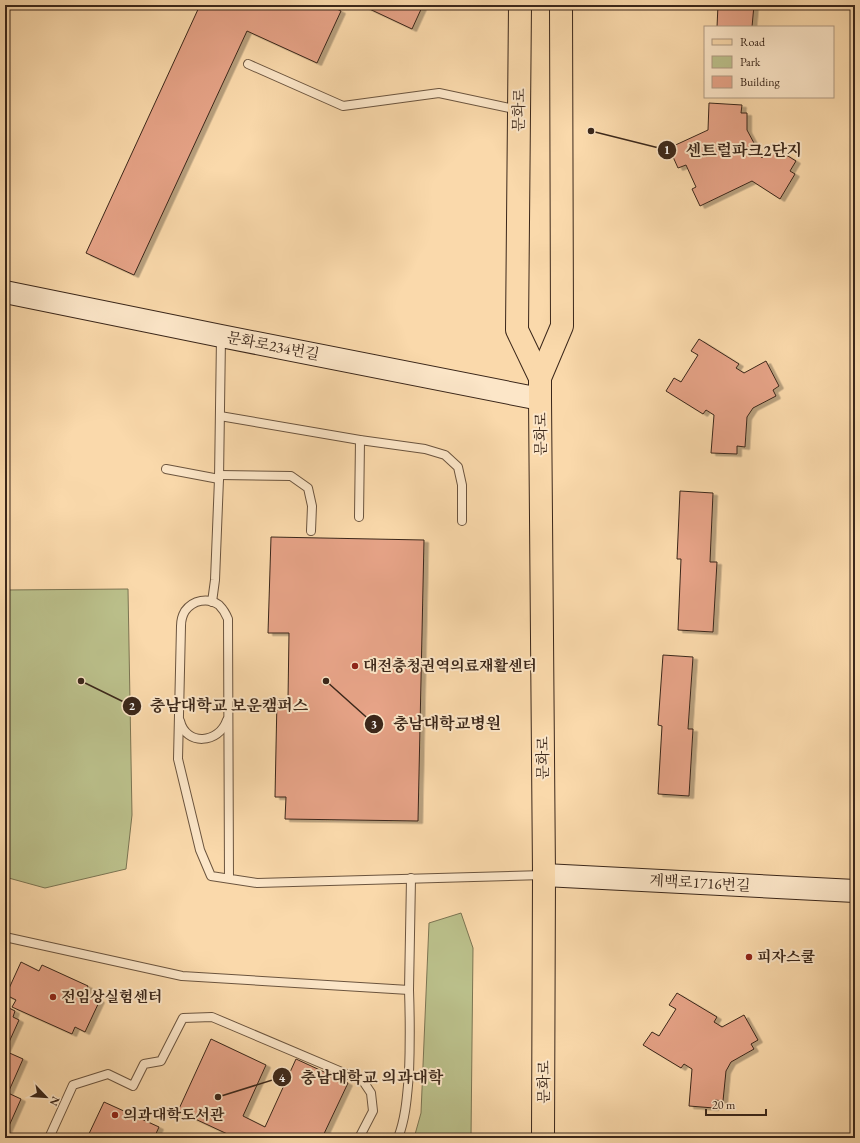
<svg xmlns="http://www.w3.org/2000/svg" width="860" height="1143" viewBox="0 0 860 1143" font-family="'EB Garamond','Noto Serif KR',serif">
<style>
.green{fill:#bbc08b;stroke:#7b7452}
.building{fill:#e6a387;stroke:#3b271a;filter:url(#shadow)}
.lines{fill:none;stroke-linecap:round;stroke-linejoin:round}
.service-casing{stroke:#6b543e;stroke-width:10}
.secondary-casing{stroke:#3b271a;stroke-width:24}
.primary-casing{stroke:#3b271a;stroke-width:24}
.service{stroke:#fce6c8;stroke-width:8}
.secondary{stroke:#fce6c8;stroke-width:22}
.primary{stroke:#fad9ab;stroke-width:22}
.poi-dot{fill:#8f2418;stroke:#fce6c8;stroke-width:1.5}
.labels{text-anchor:middle;stroke-width:4;stroke-linejoin:round;paint-order:stroke}
.street-label{font-size:15px;fill:#3b271a;stroke:#fce6c8}
.poi-label{font-size:15px;font-weight:bold;fill:#3b271a;stroke:#fce6c8;text-anchor:start}
.leader{fill:none;stroke:#3b271a;stroke-width:1.5}
.callout-dot{fill:#3b271a;stroke:#fce6c8;stroke-width:1.5}
.mark-label{font-size:12px;text-anchor:middle;font-weight:bold;fill:#fff}
.callout-label{font-size:16px;text-anchor:middle;font-weight:bold;fill:#3b271a;stroke:#fce6c8;stroke-width:4;stroke-linejoin:round;paint-order:stroke}
</style>
<defs>
<filter id="shadow"><feDropShadow dx="4.5" dy="2.5" stdDeviation="0" flood-color="#0004"/></filter>
</defs>
<rect width="100%" height="100%" fill="#fad9ab"/>
<filter id="stains"><feTurbulence type="fractalNoise" baseFrequency=".005" numOctaves="4"/><feColorMatrix values="0 0 0 0 .2 0 0 0 0 .09 0 0 0 0 .02 0 0 0 .5 -.17"/></filter>
<radialGradient id="worn" r=".72"><stop offset=".6" stop-color="#630" stop-opacity="0"/><stop offset="1" stop-color="#630" stop-opacity=".3"/></radialGradient>
<g class="green">
<polygon points="128,589 132,815 126,869 45,888 5,877 5,590"/>
<polygon points="461,913 473,948 471,1138 414,1138 421,1113 429,923"/>
</g>
<g class="building">
<polygon points="200,5 329,5 341,11 317,63 247,31 134,275 86,253"/>
<polygon points="361,5 423,5 412,29"/>
<polygon points="718,5 754,5 752,27 717,27"/>
<polygon points="709,103 742,105 741,113 747,113 747,130 762,158 770,145 796,161 790,171 795,174 780,199 752,181 700,206 692,189 696,187 686,165 678,168 669,148 708,130"/>
<polygon points="699,339 739,364 736,368 744,373 766,361 779,386 773,390 776,396 753,408 747,417 745,447 737,446 737,454 711,453 714,415 706,410 703,414 666,391 674,378 681,382 698,355 691,351"/>
<polygon points="680,491 713,493 710,562 717,562 713,632 678,630 681,559 677,559"/>
<polygon points="271,537 424,540 418,821 285,819 286,797 275,797 277,699 288,699 289,633 268,633"/>
<polygon points="663,655 693,657 688,729 693,729 689,796 658,794 662,726 658,725"/>
<polygon points="21,962 39,971 42,965 88,986 85,993 100,1000 85,1032 75,1027 72,1034 12,1007 16,1000 6,995"/>
<polygon points="677,993 717,1017 714,1022 722,1027 744,1015 758,1040 751,1044 754,1049 731,1062 726,1071 723,1101 715,1100 714,1108 689,1106 692,1069 684,1064 681,1068 643,1045 652,1032 659,1036 676,1009 669,1005"/>
<polygon points="5,1006 15,1011 13,1017 19,1020 5,1051 23,1059 8,1093 21,1099 5,1135"/>
<polygon points="211,1039 266,1065 243,1116 265,1127 296,1059 348,1083 322,1138 236,1138 178,1111"/>
<polygon points="104,1102 159,1127 154,1138 87,1138"/>
</g>
<g class="lines">
<defs>
<g id="service">
<polyline points="248,64 343,106 439,93 519,110"/>
<polyline points="220,416 360,440 425,449 445,455 458,467 462,485 462,521"/>
<polyline points="166,469 219,479"/>
<polyline points="219,475 291,476 308,488 312,506 311,531"/>
<polyline points="359,517 360,440"/>
<polyline points="212,602 215,580 219,479 221,337"/>
<path d="M180 721C186 746 219 744 227 720"/>
<path d="M229 878 228 619C226 614 223 609 219 605 208 597 193 600 185 611 182 616 181 621 181 626L178 759 200 850 211 876 257 883 544 875"/>
<polyline points="5,937 182,976 409,990 411,878"/>
<polyline points="49,1138 73,1085 108,1074 133,1086 144,1064 161,1061 183,1018 212,1017 363,1081 371,1093 373,1111 359,1138"/>
<path d="M398 1138C406 1117 407 1096 409 1074 410 1046 410 1018 409 990"/>
</g>
<g id="secondary">
<polyline points="5,292 221,336 540,399"/>
<polyline points="544,875 855,891"/>
</g>
<g id="primary">
<polyline points="520,5 517,330 540,378 540,399 544,875 543,1138"/>
<polyline points="540,378 562,326 561,5"/>
</g>
</defs>
<use href="#service" class="service-casing"/>
<use href="#secondary" class="secondary-casing"/>
<use href="#primary" class="primary-casing"/>
<use href="#service" class="service"/>
<use href="#secondary" class="secondary"/>
<use href="#primary" class="primary"/>
</g>
<g class="poi-dot">
<circle cx="355" cy="666" r="4"/>
<circle cx="749" cy="957" r="4"/>
<circle cx="53" cy="997" r="4"/>
<circle cx="115" cy="1115" r="4"/>
</g>
<g class="labels">
<g class="street-label">
<text transform="translate(519 110) rotate(-89)" y="5">문화로</text>
<text transform="translate(273 346) rotate(11)" y="5">문화로234번길</text>
<text transform="translate(541 434) rotate(-90)" y="5">문화로</text>
<text transform="translate(543 758) rotate(-90)" y="5">문화로</text>
<text transform="translate(700 883) rotate(3)" y="5">계백로1716번길</text>
<text transform="translate(544 1082) rotate(-90)" y="5">문화로</text>
</g>
<g class="poi-label">
<text x="363" y="671">대전충청권역의료재활센터</text>
<text x="757" y="962">피자스쿨</text>
<text x="61" y="1002">전임상실험센터</text>
<text x="123" y="1120">의과대학도서관</text>
</g>
</g>
<path class="leader" d="M591 131L667 150M81 681L132 706M326 681L374 724M218 1097L282 1077"/>
<g class="callout-dot">
<circle cx="591" cy="131" r="4"/>
<circle cx="81" cy="681" r="4"/>
<circle cx="326" cy="681" r="4"/>
<circle cx="218" cy="1097" r="4"/>
<circle cx="667" cy="150" r="10"/>
<circle cx="132" cy="706" r="10"/>
<circle cx="374" cy="724" r="10"/>
<circle cx="282" cy="1077" r="10"/>
</g>
<g class="mark-label">
<text x="667" y="154">1</text>
<text x="132" y="710">2</text>
<text x="374" y="728">3</text>
<text x="282" y="1082">4</text>
</g>
<g class="callout-label">
<text x="744" y="156">센트럴파크2단지</text>
<text x="229" y="711">충남대학교 보운캠퍼스</text>
<text x="447" y="729">충남대학교병원</text>
<text x="372" y="1083">충남대학교 의과대학</text>
</g>
<rect width="860" height="1143" fill="none" stroke="#fad9ab" stroke-width="20"/>
<rect x="6" y="6" width="848" height="1131" fill="none" stroke="#3b271a" stroke-width="2"/>
<rect x="10" y="10" width="840" height="1123" fill="none" stroke="#3b271a"/>
<rect x="704" y="26" width="130" height="72" fill="#fce6c8" stroke="#af9a82"/>
<rect x="712" y="39" width="20" height="6" fill="#fad9ab" stroke="#af9a82"/>
<text x="740" y="46" font-size="12" fill="#3b271a">Road</text>
<rect x="712" y="56" width="20" height="12" fill="#bbc08b" stroke="#af9a82"/>
<text x="740" y="66" font-size="12" fill="#3b271a">Park</text>
<rect x="712" y="76" width="20" height="12" fill="#e6a387" stroke="#af9a82"/>
<text x="740" y="86" font-size="12" fill="#3b271a">Building</text>
<g transform="translate(46 1097) rotate(115)" stroke="#fce6c8" stroke-width="3" paint-order="stroke">
<path d="M0-3L7 15L0 10L-7 15Z" fill="#3b271a"/>
<text y="-6" font-size="11" font-weight="bold" text-anchor="middle" fill="#3b271a">N</text>
</g>
<path d="M706 1109v6h60v-6" fill="none" stroke="#3b271a" stroke-width="2"/>
<text x="712" y="1109" font-size="12" fill="#3b271a" stroke="#fce6c8" stroke-width="3" paint-order="stroke">20 m</text>
<rect width="100%" height="100%" filter="url(#stains)"/>
<rect width="100%" height="100%" fill="url(#worn)"/>
</svg>
